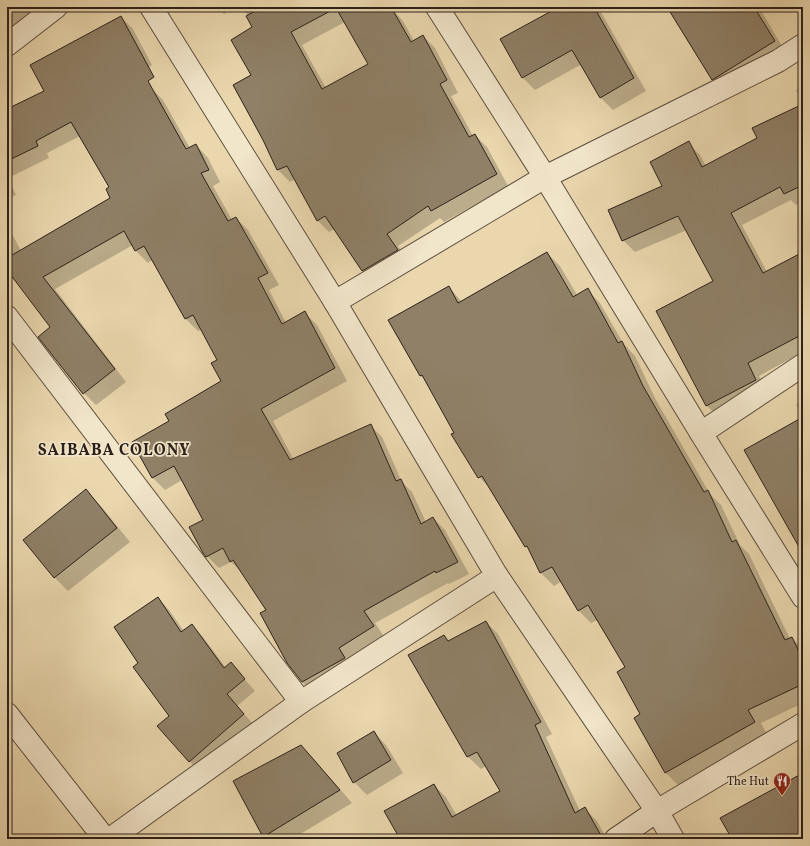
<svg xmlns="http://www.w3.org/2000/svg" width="810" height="846" viewBox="0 0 810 846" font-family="Vollkorn,serif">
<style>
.shadow{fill:#0003;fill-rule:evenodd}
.building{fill:#8f8067;stroke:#2c211a;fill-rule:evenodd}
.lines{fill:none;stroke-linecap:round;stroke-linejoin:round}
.minor-casing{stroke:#5c4e3f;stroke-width:24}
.minor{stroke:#f1e5ca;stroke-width:22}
.labels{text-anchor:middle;stroke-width:3.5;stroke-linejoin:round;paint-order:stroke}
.poi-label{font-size:12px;fill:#2c211a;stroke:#f1e5ca;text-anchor:end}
.district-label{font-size:16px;font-weight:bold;letter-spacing:1px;fill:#2c211a;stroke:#f1e5ca}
</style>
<rect width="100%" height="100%" fill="#ead7ae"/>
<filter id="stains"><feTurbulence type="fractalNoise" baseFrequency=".005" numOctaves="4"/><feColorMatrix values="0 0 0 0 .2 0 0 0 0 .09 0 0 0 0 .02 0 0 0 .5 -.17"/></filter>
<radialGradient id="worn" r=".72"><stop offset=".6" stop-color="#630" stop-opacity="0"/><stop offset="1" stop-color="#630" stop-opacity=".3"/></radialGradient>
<g class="shadow">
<polygon points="7,7 40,7 10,30 7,27"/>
<polygon points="217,7 233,7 224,14"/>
<path d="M243 7H390L403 21 414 41 423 36 435 48 458 93 451 96 473 136 475 135 487 147 508 186 444 222 440 218 398 246 409 262 375 283 363 271 335 229 329 232 317 220 295 179 290 182 278 170 253 76 254 27ZM345 22 369 65 326 88 302 45Z"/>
<polygon points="561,7 598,7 646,91 613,110 600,97 582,64 535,90 523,78"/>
<polygon points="669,7 759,7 786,53 724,91 713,79"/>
<polygon points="121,17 133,29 152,65 97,104 151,88 163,100 190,148 196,145 208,158 220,182 213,186 232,220 236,218 248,230 279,285 269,290 286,323 305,313 317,325 347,381 273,421 294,460 370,425 382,437 402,482 412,492 426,522 433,518 445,530 469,574 449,584 448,583 375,623 385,638 315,694 302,682 268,610 243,573 231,562 219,568 207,556 204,520 182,480 165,490 153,478 171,422 223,381 218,360 202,329 198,331 186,319 152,260 148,263 136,251 133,245 55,289 126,382 96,405 84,393 51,327 10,272 7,273 7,224 21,251 112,198 110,188 80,136 47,153 49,158 8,178 16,195 7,199 7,110 46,92"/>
<polygon points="803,86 803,103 796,90"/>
<polygon points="803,105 803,202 796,205 791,200 742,225 767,272 803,253 803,352 759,376 767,392 719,418 707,406 657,312 714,282 687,230 635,252 623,240 664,186 688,143 700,155 706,166 758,138"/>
<polygon points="547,253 560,266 577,295 587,290 600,303 623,343 635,356 656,400 710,494 721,505 740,545 749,554 790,639 792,638 803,649 803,703 761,723 768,736 679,786 666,773 635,718 642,714 626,668 598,620 591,623 578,610 562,581 554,586 541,573 530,550 526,546 493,491 479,477 428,383 421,376 390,320 449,287 462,302"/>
<polygon points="803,400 803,417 796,404"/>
<polygon points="86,491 100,505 130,542 68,591 54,577"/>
<polygon points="158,598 169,610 184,631 191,625 203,637 226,668 231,664 255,691 237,706 255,726 201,772 189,761 170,716 140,663"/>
<polygon points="486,622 498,634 552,734 546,737 580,811 585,809 597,821 607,839 401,839 434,785 446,797 457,816 501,792 486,766 481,769 468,757 410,656 444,636 449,642"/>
<polygon points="373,732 386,745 403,773 367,795 354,782"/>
<polygon points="301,746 313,758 352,803 292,839 267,839 264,836"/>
</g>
<g class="building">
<path d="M262 7H391L411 42 423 35 447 80 440 84 469 137 475 134 497 174 431 211 428 206 387 234 398 250 362 271 325 216 317 221 287 166 277 170 263 140 233 85 251 75 231 40 252 27 246 16ZM336 8 368 64 322 89 291 32Z"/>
<polygon points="559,7 594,7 634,78 600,98 572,50 522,78 500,39"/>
<polygon points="667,7 754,7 775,41 712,80"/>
<polygon points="121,16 154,77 148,81 186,149 196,144 209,170 201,173 228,221 236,217 268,273 258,278 282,324 305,311 335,368 261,409 290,460 371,424 396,481 401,479 421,524 433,517 446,540 458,562 436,573 435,571 364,611 374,626 339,648 345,658 302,682 287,663 260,613 266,610 233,560 230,562 223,548 206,557 203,553 189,527 203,520 174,466 152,478 132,442 169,421 165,414 221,381 211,363 217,360 193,315 185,319 144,246 135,251 124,231 43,277 115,369 83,394 38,337 50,327 7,270 7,258 110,198 106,189 109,187 71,122 36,141 38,146 7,161 7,109 44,91 30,65"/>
<polygon points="803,104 803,185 784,194 780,187 731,213 763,273 803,252 803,334 748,363 756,380 706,406 656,311 713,281 678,216 622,241 608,210 662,186 650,162 689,141 702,167 757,138 752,128"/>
<polygon points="547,252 573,297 588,288 618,343 622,341 643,386 704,492 708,490 732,542 736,540 785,640 792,637 803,660 803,684 748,710 755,722 665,773 634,718 640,714 617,672 625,667 588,605 578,611 552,567 540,573 527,546 525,547 482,476 478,478 451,434 454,433 422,375 420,376 388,320 449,286 458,303"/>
<polygon points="803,417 803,554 744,450"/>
<polygon points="86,489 117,528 54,578 23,540"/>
<polygon points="158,597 181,632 192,624 224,668 231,662 245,679 227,694 244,714 189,762 157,726 169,716 133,667 138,663 114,627"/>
<polygon points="486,621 541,722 535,725 575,813 585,807 603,839 400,839 384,811 434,784 452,817 500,791 477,752 467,757 408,655 444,635 448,641"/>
<polygon points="374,731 391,760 353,783 337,753"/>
<polygon points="301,745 340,790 263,837 233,781"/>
<polygon points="803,773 803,839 732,839 720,818"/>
</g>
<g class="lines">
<defs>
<g id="minor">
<polyline points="151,7 335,302 497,576 657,811 673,839"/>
<polyline points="437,7 545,177 701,433 803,597"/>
<polyline points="7,45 56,7"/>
<polyline points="335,302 545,177 778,61 803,45"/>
<polyline points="7,317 301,702 110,839"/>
<polyline points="701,433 803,365"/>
<polyline points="301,702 497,576"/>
<polyline points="7,714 105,839"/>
<polyline points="616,839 657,811 803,724"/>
</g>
</defs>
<use href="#minor" class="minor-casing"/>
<use href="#minor" class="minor"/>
</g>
<defs>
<symbol id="restaurant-pin" viewBox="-11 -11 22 30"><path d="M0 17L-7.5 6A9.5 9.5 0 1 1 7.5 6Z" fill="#8f2418" stroke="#f1e5ca"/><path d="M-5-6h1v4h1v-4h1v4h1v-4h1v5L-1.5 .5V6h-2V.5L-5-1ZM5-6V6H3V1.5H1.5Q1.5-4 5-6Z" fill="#fff"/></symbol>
</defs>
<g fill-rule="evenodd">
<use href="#restaurant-pin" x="772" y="771" width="20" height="27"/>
</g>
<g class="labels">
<g class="poi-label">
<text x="769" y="785">The Hut</text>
</g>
<g class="district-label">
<text x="114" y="455">SAIBABA COLONY</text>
</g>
</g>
<rect width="810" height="846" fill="none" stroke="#ead7ae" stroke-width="24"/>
<rect x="8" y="8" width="794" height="830" fill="none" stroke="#2c211a" stroke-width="2"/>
<rect x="12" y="12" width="786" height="822" fill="none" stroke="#2c211a"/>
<rect width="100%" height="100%" filter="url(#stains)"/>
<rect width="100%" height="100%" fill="url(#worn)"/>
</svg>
